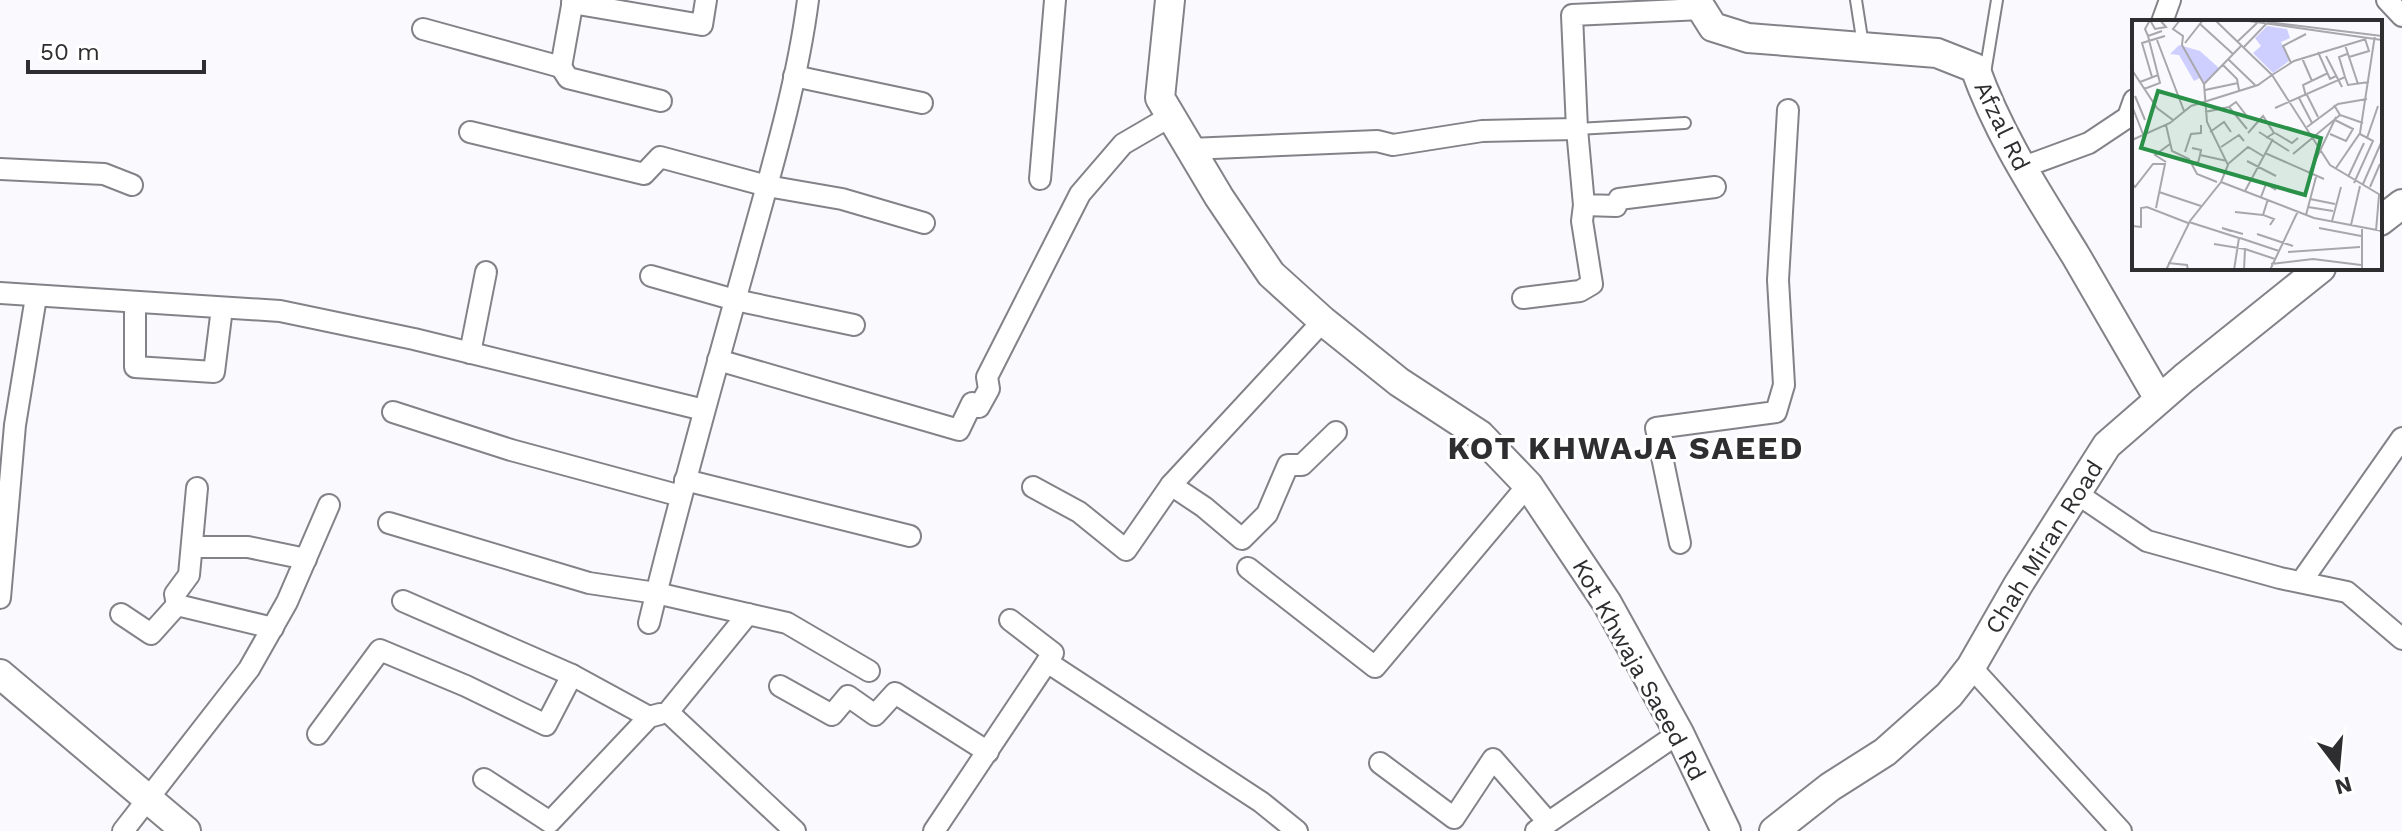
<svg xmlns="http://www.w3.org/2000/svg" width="2402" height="831" viewBox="0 0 2402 831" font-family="'Work Sans',sans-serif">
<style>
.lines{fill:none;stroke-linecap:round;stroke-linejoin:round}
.lane-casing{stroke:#828388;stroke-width:14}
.street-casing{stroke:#828388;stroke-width:24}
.secondary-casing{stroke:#828388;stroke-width:32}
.lane{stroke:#fff;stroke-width:10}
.street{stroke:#fff;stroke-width:20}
.secondary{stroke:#fff;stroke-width:28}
.labels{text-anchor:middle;stroke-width:6;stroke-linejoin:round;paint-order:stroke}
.street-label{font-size:24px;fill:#2e2e31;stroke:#fff}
.district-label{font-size:32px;font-weight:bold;letter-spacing:2px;fill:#2e2e31;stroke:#fff}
.inset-road{fill:none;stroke:#a8a8ac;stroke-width:2}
.view{fill:#299148;fill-opacity:0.15;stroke:#299148;stroke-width:4}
.inset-edge{fill:none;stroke:#2e2e31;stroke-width:4}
</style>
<rect width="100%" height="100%" fill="#f9f9fe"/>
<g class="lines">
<defs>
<g id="lane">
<polyline points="1856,0 1863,45"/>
<polyline points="1985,73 1997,0"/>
<polyline points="1577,129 1685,123"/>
</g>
<g id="street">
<polyline points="2387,0 2402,16"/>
<polyline points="572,3 702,25 706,0"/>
<polyline points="1702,9 1572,15 1577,129 1584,205 1616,206 1619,199 1715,187"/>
<polyline points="2162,22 2170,0"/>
<polyline points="423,29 561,67 573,0"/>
<polyline points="561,67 568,78 661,101"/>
<polyline points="794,76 922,103"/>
<polyline points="470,132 644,174 660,157 767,186 842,199 924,223"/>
<polyline points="1190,149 1377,141 1393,145 1482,131 1577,129"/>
<polyline points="2021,168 2089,143 2128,117 2134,100"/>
<polyline points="0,169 104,174 132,185"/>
<polyline points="1040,179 1055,0"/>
<polyline points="651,276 735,300 854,325"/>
<polyline points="0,293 280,311 414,339 704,410"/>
<polyline points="1523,298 1580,291 1592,284 1582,221 1584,205"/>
<polyline points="135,303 135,367 214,372 222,308"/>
<polyline points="470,353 486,272"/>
<polyline points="718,360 959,430 972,403 979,407 989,389 987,377 1080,194 1123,144 1171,116"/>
<polyline points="393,412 511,450 681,496"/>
<polyline points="685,480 910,536"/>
<polyline points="1171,485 1204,507 1242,539 1267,514 1288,465 1302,465 1336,432"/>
<polyline points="1033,487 1079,512 1126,550 1171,485 1323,321"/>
<polyline points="2076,493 2147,541 2280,578 2347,592 2402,639"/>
<polyline points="389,523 589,583 656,593 787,623 869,671"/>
<polyline points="1680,543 1656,428 1776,412 1784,385 1778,280 1788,110"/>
<polyline points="192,547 248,547 306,559"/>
<polyline points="1248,568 1375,667 1528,485"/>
<polyline points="2301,582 2402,438"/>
<polyline points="0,598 15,425 36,297"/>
<polyline points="403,601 572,675"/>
<polyline points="177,605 175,594 189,575 197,488"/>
<polyline points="121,614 151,634 177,605 273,628"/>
<polyline points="748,614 668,712 795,831"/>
<path d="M649 623C679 499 714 376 748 254 771 171 797 85 808 0"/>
<polyline points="1047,662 1261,802 1297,831"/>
<polyline points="1971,667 2121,831"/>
<polyline points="780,686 832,715 848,696 875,715 895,693 988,752"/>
<polyline points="318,734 380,650 466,686 546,725 572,675 649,717"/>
<polyline points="1380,763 1454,818 1493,759 1548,822"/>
<polyline points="484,779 550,822 649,717 660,714"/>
<polyline points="123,831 249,669 287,602 329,505"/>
<polyline points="934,831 1053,653 1010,620"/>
<polyline points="1536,831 1679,733"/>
</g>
<g id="secondary">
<polyline points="1170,0 1160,98 1219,197 1271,274 1323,321 1399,382 1480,435 1528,485 1607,603 1679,733 1726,831"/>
<path d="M1696 0 1713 27 1748 38 1937 53 1975 68C2000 138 2038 194 2076 256 2104 304 2132 352 2159 399"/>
<polyline points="2380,221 2402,204"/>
<polyline points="0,674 186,831"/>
<polyline points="1774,831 1830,787 1885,752 1949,695 1971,667 2018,585 2107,445 2184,378 2321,268"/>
</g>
</defs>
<use href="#lane" class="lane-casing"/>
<use href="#street" class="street-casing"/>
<use href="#secondary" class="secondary-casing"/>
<use href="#lane" class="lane"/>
<use href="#street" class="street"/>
<use href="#secondary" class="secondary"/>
</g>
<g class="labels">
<g class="street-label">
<text transform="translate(2002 126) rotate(64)" y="8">Afzal Rd</text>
<text transform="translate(2044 547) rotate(-58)" y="8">Chah Miran Road</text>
<text transform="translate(1639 670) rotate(61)" y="8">Kot Khwaja Saeed Rd</text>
</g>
<g class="district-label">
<text x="1626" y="459">KOT KHWAJA SAEED</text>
</g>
</g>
<g transform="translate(2132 20)">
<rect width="250" height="250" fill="#f9f9fe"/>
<path d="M135 6 155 9 158 18 149 22 157 41 141 53 121 33 129 26 123 18ZM47 25 68 31 87 48 72 64 68 58 62 61 47 35 38 34Z" fill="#cecfff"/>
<path class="inset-road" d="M28 0 34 7 23 9 18 0 13 9 16 16 30 11M83 0 140 55 198 145 250 176M110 0 250 20M135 2 250 16M68 4 101 34M16 16 26 55M25 20 52 91M105 22 125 3M53 23 71 0M213 25 226 64M111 28 135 3M186 32 198 59 204 56M194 36 210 67M217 37 237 31 233 19M170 38 180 61M96 39 123 65M159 43 151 26 174 14M91 45 105 59 107 70M0 50 25 88 41 100M140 55 162 41 234 19M20 57 10 23 33 16M213 57 207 37 215 34M8 62 26 55 28 63 12 69M72 64 109 26M73 70 106 63M175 75 186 97M3 76 13 100M174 76 171 65 196 53M167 78 180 103M202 85 208 95 231 103M0 86 11 114M143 88 213 57 216 65 237 62M73 92 97 87M114 95 104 82 97 87 115 109M34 105 40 131 57 139 65 154 85 162M175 107 206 84 235 79M78 112 92 102 99 112M127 112 157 131M116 113 131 96 142 113 134 118M143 113 160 123 166 118M198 114 214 121 221 109 203 100M235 118 246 86M0 120 38 103 59 86 126 65 140 55M89 127 107 115 112 121M53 132 59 114 69 113V105M133 133 192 159M161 134 208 95M68 135 95 141M57 141 66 143 68 135 69 130 60 128M115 141 144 156M34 142 23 135 38 124M96 144 116 127 131 136M204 148 228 113 243 15M177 154 204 97M216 157 232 123M89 162 182 198 250 211M222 163 241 121 228 114M0 164 3 167 21 144H33L24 188M231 164 249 123M238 167 248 144M113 171 141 119M27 172 69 186M129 177 134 164 144 170M136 179 131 195 142 199 138 205M178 179 203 184M176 187 201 191M103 192 131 195M174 195 184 157M200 201 209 167M57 202 107 218 102 250M219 205 228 166M0 206 9 207V188L15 187 56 203M187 208 229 216M99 211 90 208 111 214M244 211 247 175M125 214 161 226M108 218 147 231M82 224 113 229 112 250M113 229 143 239M156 232 228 227M36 243 55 245 56 250M139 244 181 239 229 245M34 250 58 201 89 162 96 145 75 102 72 64 50 25 51 16 41 9 48 0M138 250 166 191M230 250V207"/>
<path class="view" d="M26 71 189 118 173 175 9 128Z"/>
<rect width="250" height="250" class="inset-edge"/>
</g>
<g transform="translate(2338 767) rotate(164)" stroke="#ffffff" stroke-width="6" paint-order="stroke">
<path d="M0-6L14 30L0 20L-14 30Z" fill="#2e2e31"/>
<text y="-12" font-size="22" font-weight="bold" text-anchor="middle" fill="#2e2e31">N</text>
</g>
<path d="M28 60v12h176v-12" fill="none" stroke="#2e2e31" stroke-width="4"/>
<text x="40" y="60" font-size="24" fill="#2e2e31" stroke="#ffffff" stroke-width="6" paint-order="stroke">50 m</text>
</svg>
